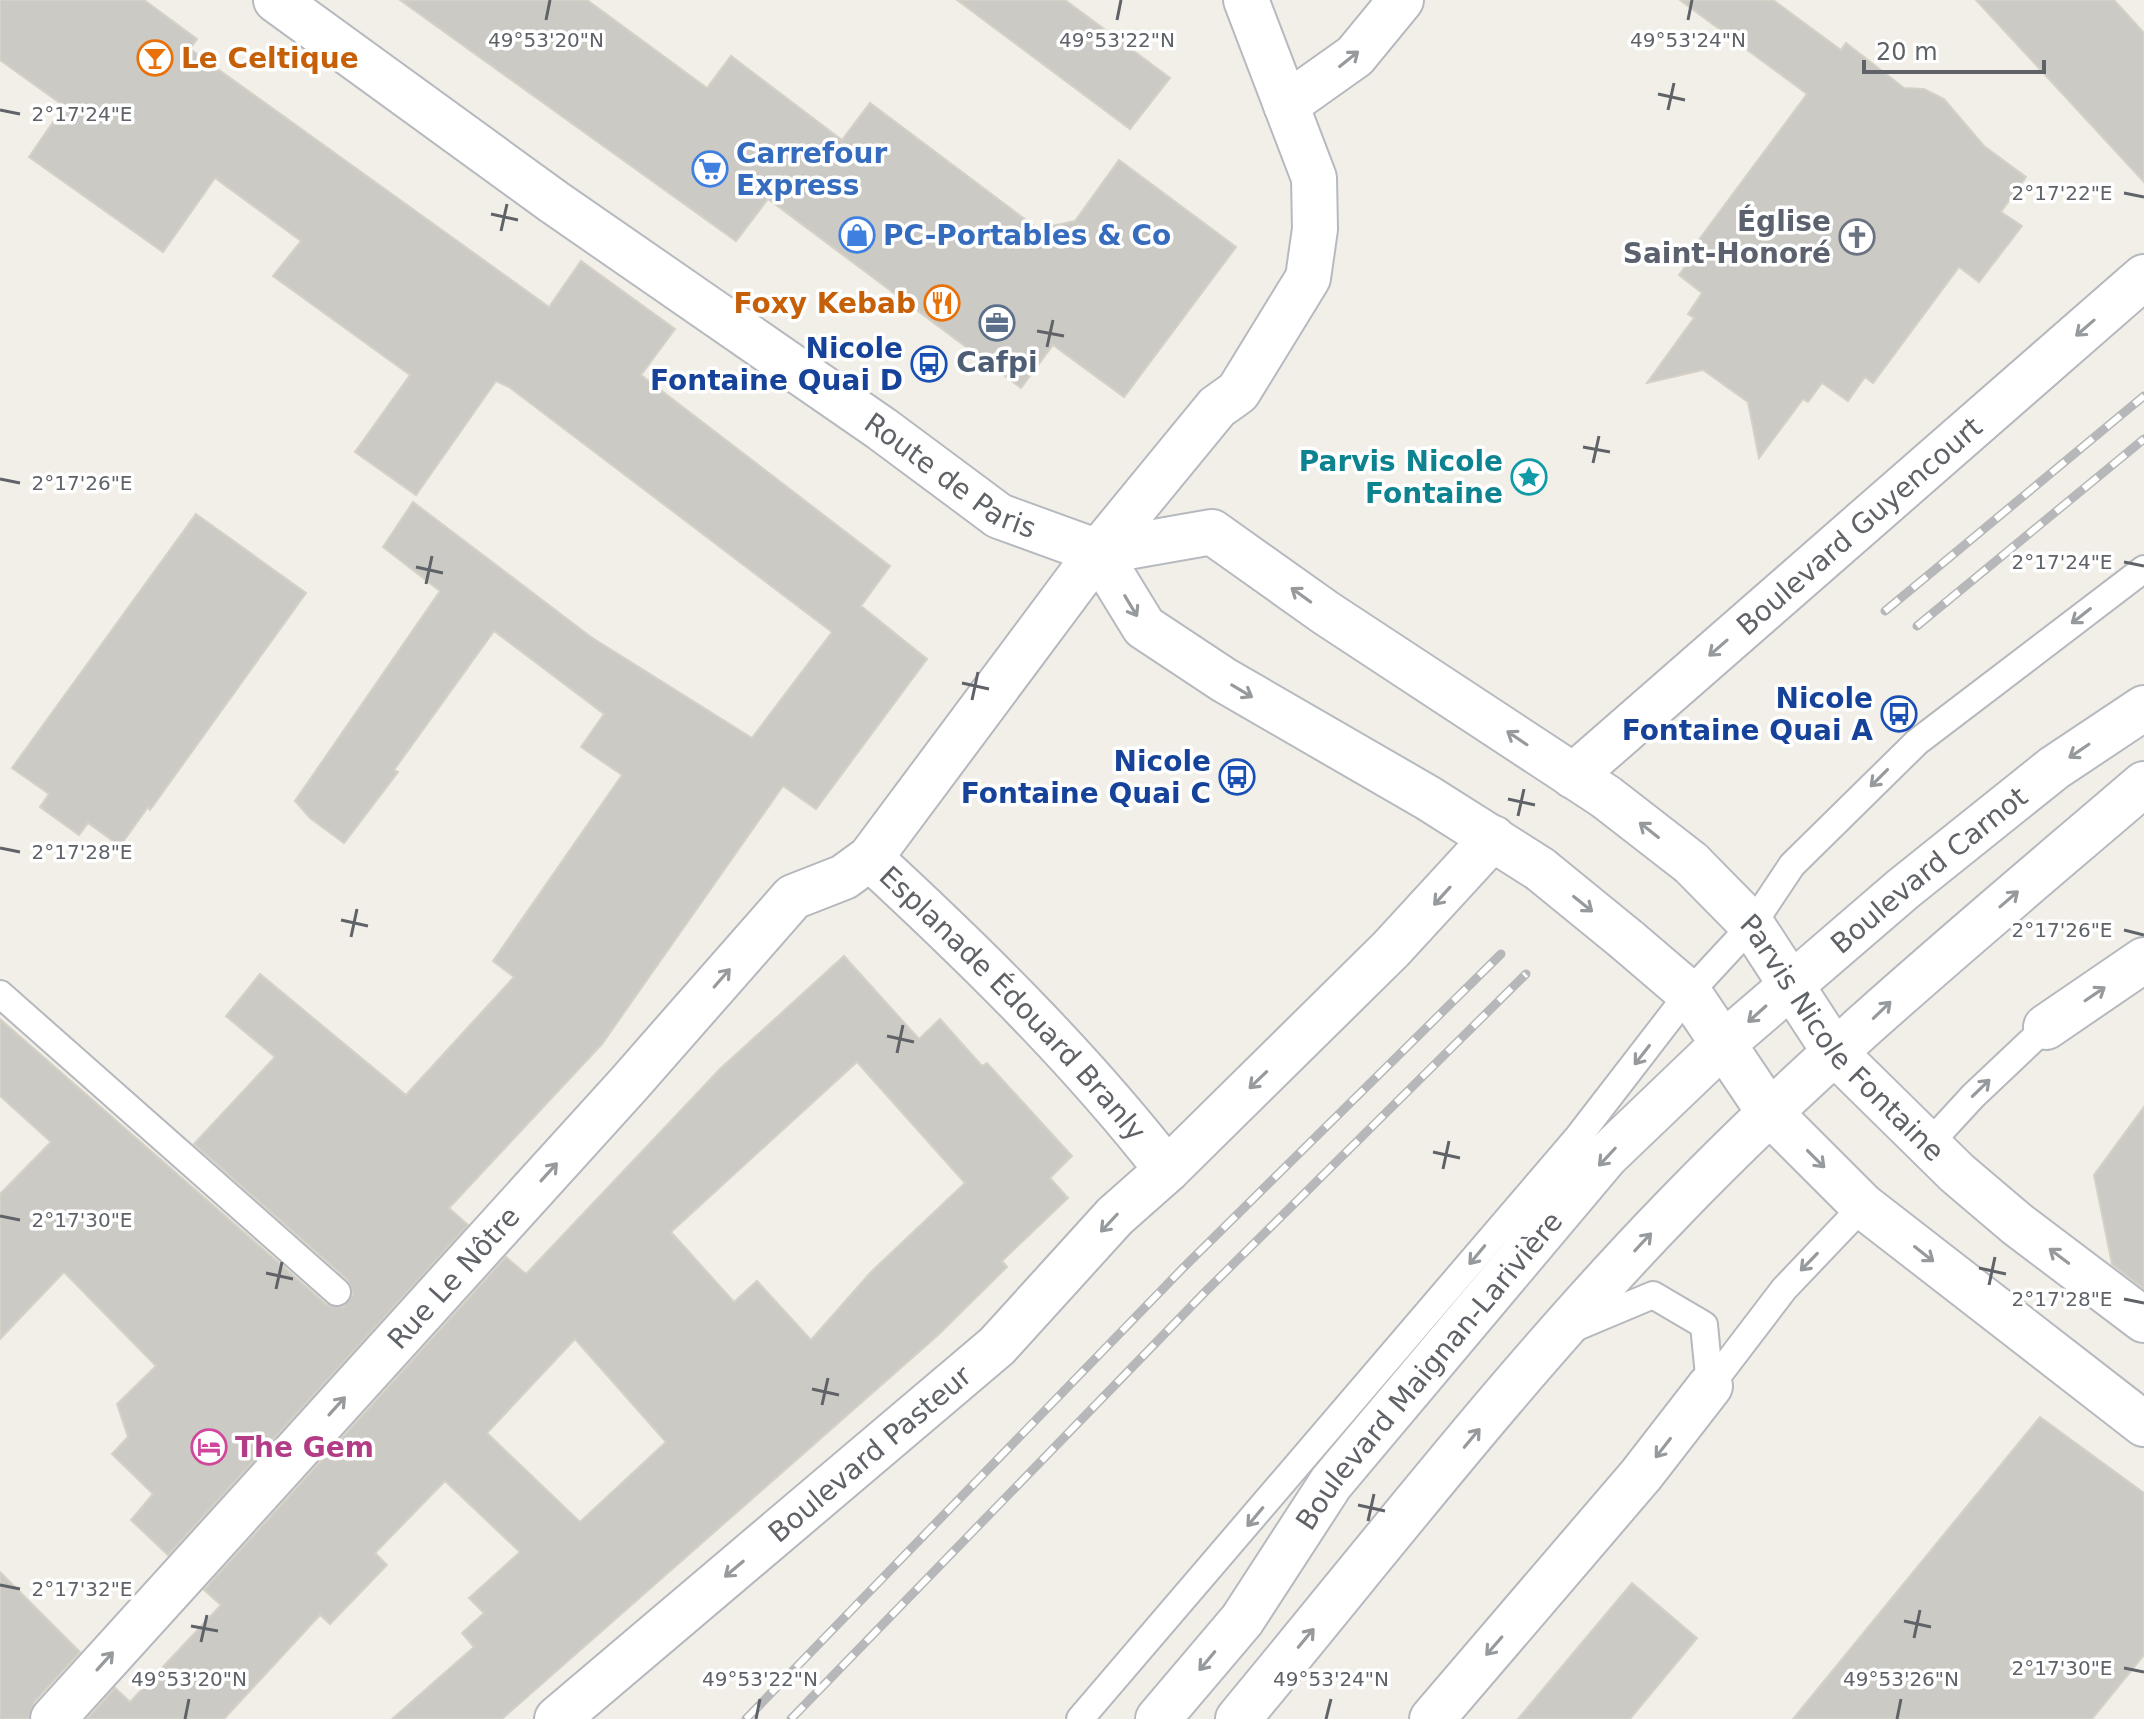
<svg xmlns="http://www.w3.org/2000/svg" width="2144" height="1719" viewBox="0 0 2144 1719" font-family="'DejaVu Sans',sans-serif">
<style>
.building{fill:#cccac5;stroke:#d6d1c6;stroke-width:2;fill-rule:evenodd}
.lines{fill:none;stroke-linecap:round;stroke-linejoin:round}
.service-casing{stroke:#b5b8bc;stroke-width:30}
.minor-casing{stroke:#b5b8bc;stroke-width:48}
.secondary-casing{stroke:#b6babf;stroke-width:48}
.service{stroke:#fff;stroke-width:26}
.minor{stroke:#fff;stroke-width:44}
.secondary{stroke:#fff;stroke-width:44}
.rail-casing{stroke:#b6b7b8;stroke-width:9}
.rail{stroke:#fff;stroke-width:6;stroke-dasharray:18;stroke-linecap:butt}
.secondary-bridge-casing{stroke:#b6babf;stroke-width:48;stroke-linecap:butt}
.secondary-bridge{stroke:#fff;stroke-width:44}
.oneway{stroke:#979a9d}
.ticks{fill:none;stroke:#5f6368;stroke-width:3}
.labels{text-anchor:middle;stroke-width:7;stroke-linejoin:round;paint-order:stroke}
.food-label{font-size:28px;font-weight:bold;fill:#c56008;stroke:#fff;text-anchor:start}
.shop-label{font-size:28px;font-weight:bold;fill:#366cbe;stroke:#fff;text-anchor:start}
.worship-label{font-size:28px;font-weight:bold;fill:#5b616d;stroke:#fff;text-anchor:end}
.transit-label{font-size:28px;font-weight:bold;fill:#164399;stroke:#fff;text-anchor:end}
.service-label{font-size:28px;font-weight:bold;fill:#4e5e75;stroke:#fff}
.culture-label{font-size:28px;font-weight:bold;fill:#0d838f;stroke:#fff;text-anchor:end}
.street-label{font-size:28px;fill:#5f6368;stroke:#fff}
.hotel-label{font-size:28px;font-weight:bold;fill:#b23c85;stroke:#fff;text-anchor:start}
.ticks-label{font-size:20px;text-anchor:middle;fill:#5f6368;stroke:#fff;stroke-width:7;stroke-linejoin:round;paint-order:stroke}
</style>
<rect width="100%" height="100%" fill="#f1efe8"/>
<g class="building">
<polygon points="0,0 144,0 197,39 190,49 549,307 581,261 675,329 641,375 890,566 861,606 927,659 816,809 783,786 602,1044 449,1208 468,1225 168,1555 131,1520 153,1494 112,1454 128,1437 117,1404 156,1366 64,1272 0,1339 0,1194 51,1142 0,1096 0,1019 326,1304 343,1307 353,1294 348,1280 194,1144 275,1057 226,1016 260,974 406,1095 514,977 493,961 622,775 581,747 604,714 494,631 394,770 398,772 344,843 310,818 295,801 440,591 383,547 413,502 591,637 752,738 832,632 509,387 496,381 416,495 355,452 410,375 273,276 301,241 215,178 163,252 29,157 64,106 0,60"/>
<polygon points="400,0 587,0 707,88 731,56 842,140 870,103 1038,229 1075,221 1119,160 1236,247 1124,397 1053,345 1021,388 768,199 736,241"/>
<polygon points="957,0 1065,0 1170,78 1130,129"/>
<polygon points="1680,0 1773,0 1841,50 1846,43 1904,88 1924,89 1944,99 1984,146 2026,177 2001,212 2022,226 1979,282 1959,267 1873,383 1865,377 1848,401 1822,383 1808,402 1803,399 1759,458 1748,402 1703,370 1647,383 1694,318 1688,314 1702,293 1679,275 1696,252 1692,249 1807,94"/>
<polygon points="1976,0 2114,0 2144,33 2144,182"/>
<polygon points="196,514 306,593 150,810 148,807 120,846 88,823 79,835 40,807 49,794 12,768"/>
<path d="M844 956 919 1039 940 1019 982 1066 987 1063 1072 1156 1050 1178 1068 1198 1002 1261 1007 1267 937 1336 502 1719H392L474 1647 462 1633 484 1613 469 1598 520 1552 445 1481 375 1553 387 1565 330 1624 320 1615 224 1719H87L115 1688 130 1702 221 1605 204 1590 506 1257 526 1274 720 1069ZM857 1062 965 1183 871 1272 811 1340 757 1281 734 1302 671 1232ZM575 1339 666 1442 580 1522 487 1433Z"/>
<polygon points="2144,1107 2144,1289 2112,1264 2094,1175"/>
<polygon points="2040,1417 2144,1493 2144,1655 2092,1719 1793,1719"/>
<polygon points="0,1572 80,1652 34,1702 29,1719 0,1719"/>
<polygon points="1632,1583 1697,1638 1630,1719 1518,1719"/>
</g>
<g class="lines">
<defs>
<g id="service">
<polyline points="0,994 337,1292"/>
<polyline points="1928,1145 1973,1096 2046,1027"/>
<polyline points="1572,1329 1653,1295 1704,1325 1710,1386"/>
<polyline points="1710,1386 1784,1289 1863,1206"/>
<polyline points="1080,1719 1578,1137 1689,993 1752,925 1792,865 1917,742 2144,569"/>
</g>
<g id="minor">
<polyline points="1286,105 1355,56 1401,0"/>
<path id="s1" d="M1573 776 2144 277"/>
<path id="s2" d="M870 858C975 955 1079 1057 1167 1170"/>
<polyline points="2046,1027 2144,960"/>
<path id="s3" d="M53 1719 628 1085 793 897 844 877 870 858 1098 552"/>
<path id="s4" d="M557 1719 997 1346 1115 1216 1167 1170 1391 949 1493 838"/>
<polyline points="1432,1719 1641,1475 1710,1386"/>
</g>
<g id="secondary">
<path id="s5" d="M276 0 554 202 882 429 999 516 1098 552 1144 627 1224 680 1428 798 1540 869"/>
<polyline points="1098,552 1217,407 1238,392 1308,278 1315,229 1314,178 1246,0"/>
<polyline points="1098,552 1212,532 1326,613 1606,797"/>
<path id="s6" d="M1691 863 1752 925 1836 1054 1957 1173 2017 1224 2144 1320"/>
<polyline points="1627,940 1689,993 1769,1112 1863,1206 2144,1424"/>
<path id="s7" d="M1158 1719 1242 1620 1331 1483 1606 1156 1723 1044 1903 889 2054 768 2144 708"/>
<path d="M1238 1719C1380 1548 1517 1370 1672 1210 1819 1057 1983 922 2144 784"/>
</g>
</defs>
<use href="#service" class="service-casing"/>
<use href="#minor" class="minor-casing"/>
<use href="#secondary" class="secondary-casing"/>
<use href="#service" class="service"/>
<use href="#minor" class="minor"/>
<use href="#secondary" class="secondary"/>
<defs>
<g id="rail">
<polyline points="1885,611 2144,396"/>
<polyline points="1917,626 2144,439"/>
<polyline points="746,1719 1183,1268 1501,954"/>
<polyline points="791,1719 1206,1291 1526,974"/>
</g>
</defs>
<use href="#rail" class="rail-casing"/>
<use href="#rail" class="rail"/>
<defs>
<g id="secondary-bridge">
<polyline points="1606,797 1691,863"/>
<polyline points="1540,869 1627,940"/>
</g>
</defs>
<use href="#secondary-bridge" class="secondary-bridge-casing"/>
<use href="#secondary-bridge" class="secondary-bridge"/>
</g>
<defs><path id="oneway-shaft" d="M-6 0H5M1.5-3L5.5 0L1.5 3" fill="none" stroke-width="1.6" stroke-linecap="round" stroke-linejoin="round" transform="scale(2)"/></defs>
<g class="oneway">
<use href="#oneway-shaft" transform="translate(1349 59) rotate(-39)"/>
<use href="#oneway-shaft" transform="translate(2085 328) rotate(139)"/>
<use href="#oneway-shaft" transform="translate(1301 595) rotate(-144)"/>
<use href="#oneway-shaft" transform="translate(1131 606) rotate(59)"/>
<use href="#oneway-shaft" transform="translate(2081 616) rotate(142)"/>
<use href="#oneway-shaft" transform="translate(1718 648) rotate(139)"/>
<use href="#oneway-shaft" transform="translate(1242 691) rotate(31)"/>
<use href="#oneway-shaft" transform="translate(1517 738) rotate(-146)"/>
<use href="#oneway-shaft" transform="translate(2079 751) rotate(146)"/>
<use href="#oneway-shaft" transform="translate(1879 778) rotate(135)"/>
<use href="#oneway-shaft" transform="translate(1649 830) rotate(-142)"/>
<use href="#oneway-shaft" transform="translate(1442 896) rotate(132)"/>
<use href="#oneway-shaft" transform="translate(2009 899) rotate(-41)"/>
<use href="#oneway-shaft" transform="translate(1583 904) rotate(39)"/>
<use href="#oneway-shaft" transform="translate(722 978) rotate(-49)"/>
<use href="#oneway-shaft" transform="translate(2095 994) rotate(-34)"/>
<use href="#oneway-shaft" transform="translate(1882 1010) rotate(-44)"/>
<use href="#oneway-shaft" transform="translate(1757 1014) rotate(138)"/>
<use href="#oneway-shaft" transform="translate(1642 1055) rotate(128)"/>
<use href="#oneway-shaft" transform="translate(1258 1080) rotate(136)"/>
<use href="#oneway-shaft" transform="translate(1981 1088) rotate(-44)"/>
<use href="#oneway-shaft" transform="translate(1607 1157) rotate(133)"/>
<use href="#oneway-shaft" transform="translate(1816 1159) rotate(45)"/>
<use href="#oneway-shaft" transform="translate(549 1172) rotate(-48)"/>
<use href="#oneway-shaft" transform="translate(1109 1223) rotate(133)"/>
<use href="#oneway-shaft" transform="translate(1643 1242) rotate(-47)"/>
<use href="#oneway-shaft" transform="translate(1924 1254) rotate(38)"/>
<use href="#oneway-shaft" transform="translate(1477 1255) rotate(130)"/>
<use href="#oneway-shaft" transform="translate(2059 1256) rotate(-143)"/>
<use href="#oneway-shaft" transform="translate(1809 1262) rotate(134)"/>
<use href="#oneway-shaft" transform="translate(337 1406) rotate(-48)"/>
<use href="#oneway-shaft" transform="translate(1472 1438) rotate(-50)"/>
<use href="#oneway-shaft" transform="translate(1663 1448) rotate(128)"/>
<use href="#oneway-shaft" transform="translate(1255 1517) rotate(130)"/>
<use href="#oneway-shaft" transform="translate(734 1569) rotate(140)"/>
<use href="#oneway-shaft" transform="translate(1306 1638) rotate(-50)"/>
<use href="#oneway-shaft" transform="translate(1494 1646) rotate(131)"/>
<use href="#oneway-shaft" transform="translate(105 1661) rotate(-48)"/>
<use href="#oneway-shaft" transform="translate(1207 1661) rotate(130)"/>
</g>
<path class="ticks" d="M546 20 550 0M1117 20 1121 0M1688 20 1692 0M1658 94 1685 100M0 110 20 114M1668 110 1674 83M2124 193 2144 197M491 214 518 220M501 231 507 204M1037 331 1064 336M1047 347 1053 320M1583 447 1610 452M1593 463 1599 436M0 479 20 483M2124 562 2144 566M416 567 443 573M426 584 432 556M962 683 989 689M972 700 978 672M1508 799 1535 805M1518 816 1524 789M0 848 20 852M341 920 368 926M2124 930 2144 935M351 937 357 909M887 1036 914 1042M897 1053 903 1025M1433 1152 1460 1158M1443 1169 1449 1141M0 1216 20 1220M1979 1268 2006 1274M266 1273 293 1279M1989 1285 1995 1257M276 1289 282 1262M2124 1299 2144 1303M812 1389 839 1395M822 1405 828 1378M1358 1505 1385 1511M1368 1521 1374 1494M0 1585 20 1589M1904 1621 1931 1627M191 1626 218 1631M1914 1638 1920 1610M201 1642 207 1615M2124 1668 2144 1672M185 1719 189 1699M756 1719 760 1699M1326 1719 1331 1699M1897 1719 1901 1699"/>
<defs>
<symbol id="bar-ring" viewBox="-11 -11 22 22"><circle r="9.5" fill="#fff" stroke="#e8710a" stroke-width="1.5"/><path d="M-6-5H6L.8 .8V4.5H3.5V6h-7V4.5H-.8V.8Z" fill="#e8710a"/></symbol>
<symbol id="supermarket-ring" viewBox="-11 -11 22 22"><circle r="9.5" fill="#fff" stroke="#3f7fe0" stroke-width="1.5"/><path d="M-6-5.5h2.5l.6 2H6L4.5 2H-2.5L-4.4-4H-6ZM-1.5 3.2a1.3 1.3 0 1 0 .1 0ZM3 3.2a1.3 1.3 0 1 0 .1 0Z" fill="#3f7fe0"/></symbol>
<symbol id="shop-ring" viewBox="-11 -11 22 22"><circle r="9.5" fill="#fff" stroke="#3f7fe0" stroke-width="1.5"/><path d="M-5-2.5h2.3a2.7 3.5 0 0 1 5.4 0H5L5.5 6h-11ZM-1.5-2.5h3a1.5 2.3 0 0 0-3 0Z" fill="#3f7fe0"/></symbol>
<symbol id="church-ring" viewBox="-11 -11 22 22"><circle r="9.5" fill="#fff" stroke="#6b7280" stroke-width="1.5"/><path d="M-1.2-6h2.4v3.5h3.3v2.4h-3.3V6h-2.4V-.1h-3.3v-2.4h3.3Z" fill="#6b7280"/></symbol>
<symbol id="restaurant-ring" viewBox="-11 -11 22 22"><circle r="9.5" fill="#fff" stroke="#e8710a" stroke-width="1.5"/><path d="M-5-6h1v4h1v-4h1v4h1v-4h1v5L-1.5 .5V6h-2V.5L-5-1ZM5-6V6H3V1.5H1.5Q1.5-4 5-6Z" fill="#e8710a"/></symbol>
<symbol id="office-ring" viewBox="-11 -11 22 22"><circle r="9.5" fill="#fff" stroke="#5c6f8a" stroke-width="1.5"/><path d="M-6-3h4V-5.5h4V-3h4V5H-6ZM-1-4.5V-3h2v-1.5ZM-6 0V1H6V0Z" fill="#5c6f8a"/></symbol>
<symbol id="bus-ring" viewBox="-11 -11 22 22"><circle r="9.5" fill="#fff" stroke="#1a4fb4" stroke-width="1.5"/><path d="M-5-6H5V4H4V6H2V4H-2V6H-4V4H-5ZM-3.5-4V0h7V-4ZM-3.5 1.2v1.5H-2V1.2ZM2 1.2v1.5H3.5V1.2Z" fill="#1a4fb4"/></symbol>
<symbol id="sight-ring" viewBox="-11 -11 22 22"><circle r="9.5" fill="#fff" stroke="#0f9aa8" stroke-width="1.5"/><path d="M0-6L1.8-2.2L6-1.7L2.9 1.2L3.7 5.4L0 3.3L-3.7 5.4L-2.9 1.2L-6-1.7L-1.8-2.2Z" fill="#0f9aa8"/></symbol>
<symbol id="hotel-ring" viewBox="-11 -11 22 22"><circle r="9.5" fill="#fff" stroke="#d1479c" stroke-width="1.5"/><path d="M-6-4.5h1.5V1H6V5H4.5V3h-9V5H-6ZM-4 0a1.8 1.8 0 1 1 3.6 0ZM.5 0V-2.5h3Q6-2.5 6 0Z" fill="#d1479c"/></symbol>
</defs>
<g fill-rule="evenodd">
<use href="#bar-ring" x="135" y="38" width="40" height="40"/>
<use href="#supermarket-ring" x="690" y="149" width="40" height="40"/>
<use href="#shop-ring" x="837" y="215" width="40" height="40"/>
<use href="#church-ring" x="1837" y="217" width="40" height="40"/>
<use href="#restaurant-ring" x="922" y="283" width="40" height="40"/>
<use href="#office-ring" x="977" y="303" width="40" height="40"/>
<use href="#bus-ring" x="909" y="344" width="40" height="40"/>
<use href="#sight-ring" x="1509" y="457" width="40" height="40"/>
<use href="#bus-ring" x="1879" y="694" width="40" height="40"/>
<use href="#bus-ring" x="1217" y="757" width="40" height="40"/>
<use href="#hotel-ring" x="189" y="1427" width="40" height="40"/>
</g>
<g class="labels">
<g class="food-label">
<text x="181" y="68">Le Celtique</text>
<text x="916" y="313" text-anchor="end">Foxy Kebab</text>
</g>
<g class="shop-label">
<text x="736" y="163">Carrefour<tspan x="736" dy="32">Express</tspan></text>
<text x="883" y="245">PC-Portables &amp; Co</text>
</g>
<g class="worship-label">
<text x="1831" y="231">Église<tspan x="1831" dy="32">Saint-Honoré</tspan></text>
</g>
<g class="transit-label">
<text x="903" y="358">Nicole<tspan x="903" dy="32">Fontaine Quai D</tspan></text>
<text x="1873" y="708">Nicole<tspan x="1873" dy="32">Fontaine Quai A</tspan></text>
<text x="1211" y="771">Nicole<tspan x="1211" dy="32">Fontaine Quai C</tspan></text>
</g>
<g class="service-label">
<text x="997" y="372">Cafpi</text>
</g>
<g class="culture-label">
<text x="1503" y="471">Parvis Nicole<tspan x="1503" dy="32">Fontaine</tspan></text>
</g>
<g class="street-label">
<text dy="10" stroke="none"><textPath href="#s5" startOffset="826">Route de Paris</textPath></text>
<text dy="10" stroke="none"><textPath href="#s1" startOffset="380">Boulevard Guyencourt</textPath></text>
<text dy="10" stroke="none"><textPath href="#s7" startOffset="1152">Boulevard Carnot</textPath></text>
<text dy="10" stroke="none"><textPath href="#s2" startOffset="204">Esplanade Édouard Branly</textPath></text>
<text dy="10" stroke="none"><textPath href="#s6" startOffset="232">Parvis Nicole Fontaine</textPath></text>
<text dy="10" stroke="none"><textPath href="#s3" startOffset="596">Rue Le Nôtre</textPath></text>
<text dy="10" stroke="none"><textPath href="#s7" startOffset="442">Boulevard Maignan-Larivière</textPath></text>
<text dy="10" stroke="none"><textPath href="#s4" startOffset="410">Boulevard Pasteur</textPath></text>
</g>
<g class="hotel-label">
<text x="235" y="1457">The Gem</text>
</g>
</g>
<g class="ticks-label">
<text x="546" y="47">49°53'20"N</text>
<text x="1117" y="47">49°53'22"N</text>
<text x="1688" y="47">49°53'24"N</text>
<text x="82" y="121">2°17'24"E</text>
<text x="2062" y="200">2°17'22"E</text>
<text x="82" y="490">2°17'26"E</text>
<text x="2062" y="569">2°17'24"E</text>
<text x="82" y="859">2°17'28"E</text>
<text x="2062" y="937">2°17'26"E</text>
<text x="82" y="1227">2°17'30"E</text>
<text x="2062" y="1306">2°17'28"E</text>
<text x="82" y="1596">2°17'32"E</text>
<text x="2062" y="1675">2°17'30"E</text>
<text x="189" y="1686">49°53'20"N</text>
<text x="760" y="1686">49°53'22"N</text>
<text x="1331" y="1686">49°53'24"N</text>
<text x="1901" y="1686">49°53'26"N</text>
</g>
<path d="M1864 60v12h180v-12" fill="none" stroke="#5f6368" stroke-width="4"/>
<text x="1876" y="60" font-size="24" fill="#5f6368" stroke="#ffffff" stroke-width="6" paint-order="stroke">20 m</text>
</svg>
